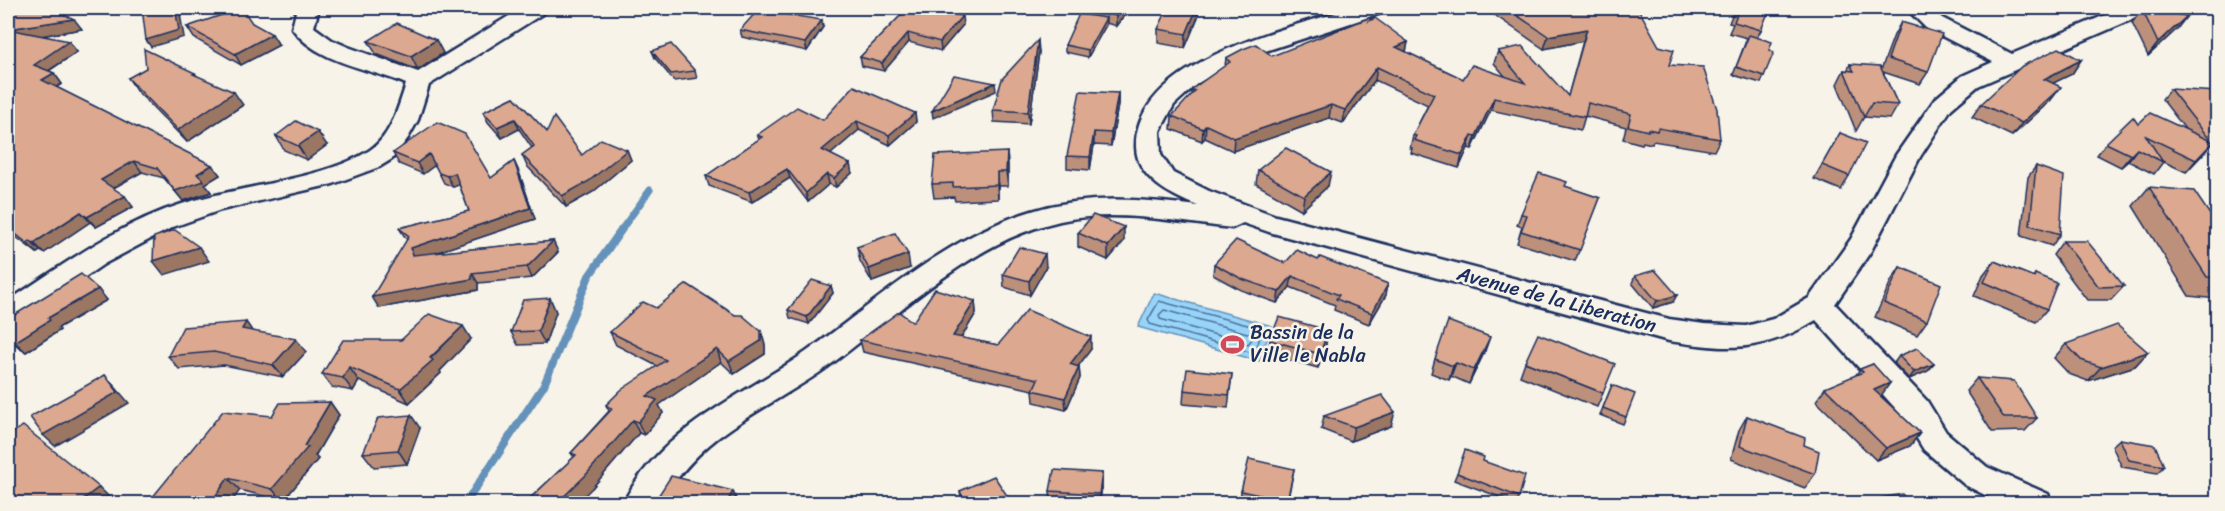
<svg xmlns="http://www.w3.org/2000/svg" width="2225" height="511" viewBox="0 0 2225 511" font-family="Sriracha,sans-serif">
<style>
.water{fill:#97d4f8;stroke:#6592ba;stroke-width:1.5}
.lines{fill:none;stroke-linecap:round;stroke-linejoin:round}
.shore{stroke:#4d719c;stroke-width:1.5}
.stream-far1{stroke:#6592ba;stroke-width:7}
.stream{stroke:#6592ba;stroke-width:8}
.minor-casing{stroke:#1b2f5e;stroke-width:5}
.minor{fill:#f7f3e8;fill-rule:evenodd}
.wall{fill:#bd907b;stroke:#1b2f5e;stroke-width:1.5}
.shaded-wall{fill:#9a7664;stroke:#1b2f5e;stroke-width:1.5}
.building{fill:#dca88f;stroke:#1b2f5e;stroke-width:1.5}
.labels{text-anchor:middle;stroke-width:5;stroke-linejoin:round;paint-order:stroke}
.street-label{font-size:20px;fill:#1b2f5e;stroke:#f7f3e8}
.poi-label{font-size:20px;fill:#1b2f5e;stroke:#f7f3e8;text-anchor:start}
</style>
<rect width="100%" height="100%" fill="#f7f3e8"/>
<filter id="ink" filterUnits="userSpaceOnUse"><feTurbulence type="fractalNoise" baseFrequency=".0167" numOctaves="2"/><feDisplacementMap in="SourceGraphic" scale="12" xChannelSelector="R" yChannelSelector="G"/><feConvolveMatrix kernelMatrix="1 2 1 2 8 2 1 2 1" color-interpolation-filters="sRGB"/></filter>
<g filter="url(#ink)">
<polygon class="water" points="1154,293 1272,326 1259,361 1138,327"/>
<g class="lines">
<g class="shore">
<polygon points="1159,301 1262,329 1256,351 1253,353 1150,324 1148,320"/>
<polygon points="1164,310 1251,334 1253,338 1248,344 1160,319 1159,315"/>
</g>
<polyline class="stream-far1" points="621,230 650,190"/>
<polyline class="stream" points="465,504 544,385 589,276 622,229"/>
<defs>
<g id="minor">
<path d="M297 8H319L314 27 332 40 348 47 418 72 522 8H547L544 13 429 85 418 120 408 138 392 159 379 167 333 184 221 210 173 227 104 264 18 323 8 325V301C63 265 118 224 182 204 236 186 325 180 370 150 391 136 398 108 406 84 370 68 316 63 292 28Z"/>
<path d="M1353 8H1384L1381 13 1241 59 1198 83 1174 105 1160 131 1161 155 1173 173 1209 191 1276 216 1669 319 1704 324 1746 326 1773 319 1809 298 1851 239 1896 155 1935 99 1962 76 1993 62 1926 28 1906 8H1929L1942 18 2012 54 2122 8H2150L2147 13 1978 86 1951 109 1920 157 1871 251 1835 304 1927 401 1946 432 1987 467 2048 494 2053 504H2003L1965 485 1924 450 1905 419 1816 320C1761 353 1730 350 1669 341L1269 232 1243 223 1232 228C1176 222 1116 209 1060 221 969 242 899 315 826 368 788 395 745 415 709 445 689 462 673 483 658 504H623C660 428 741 397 806 352 878 301 945 237 1032 211 1087 194 1142 199 1198 206 1172 196 1137 179 1136 147 1134 61 1289 28 1353 8Z"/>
</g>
</defs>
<use href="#minor" class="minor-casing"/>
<use href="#minor" class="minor"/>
</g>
<g class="wall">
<polygon points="8,8 82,29 41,36 77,52 49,71 54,73 62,84 56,87 212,165 220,175 205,184 211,192 183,201 164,178 142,172 113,188 133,207 96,227 90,222 44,253 40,251 37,253 8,231"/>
<polygon points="908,8 928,8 928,9 963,25 941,51 909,42 884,71 862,66 860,57"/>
<polygon points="1130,8 1116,26 1106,23 1106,25 1088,57 1065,52 1065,45 1090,16 1090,9"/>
<polygon points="1491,8 1575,8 1571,9 1669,65 1720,139 1714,151 1653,141 1652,144 1643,142 1642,144 1623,139 1626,127 1585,116 1581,130 1491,110 1472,149 1468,148 1459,168 1411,153 1412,148 1410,148 1413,135 1428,105 1375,80 1343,123 1329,118 1233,151 1205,138 1202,141 1171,129 1172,116 1192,95 1192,89 1225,66 1226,58 1272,56 1370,21 1408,42 1406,52 1463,79 1505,76 1494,63 1498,51 1568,96 1583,41 1544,49 1490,12"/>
<polygon points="1735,8 1761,30 1757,38 1769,50 1764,76 1761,83 1733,75 1747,38 1729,33 1733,24 1729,23"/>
<polygon points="2142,9 2177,29 2148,56 2132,23"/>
<polygon points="1198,17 1185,48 1158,43 1158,29"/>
<polygon points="1901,22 1928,72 1920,84 1883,72 1898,105 1890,119 1864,117 1856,131 1837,84 1844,70 1847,71 1850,64 1881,70 1894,35"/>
<polygon points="252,23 279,45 241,65 194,38 187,27"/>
<polygon points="823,27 807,51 742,37 740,30"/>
<polygon points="436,40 443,53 418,70 376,54 368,41"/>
<polygon points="652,51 695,71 697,78 674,81 655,58"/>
<polygon points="1039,52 1029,124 994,122 993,110"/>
<polygon points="2081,60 2072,74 2053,83 2051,100 2012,136 1972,117 1981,104"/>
<polygon points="195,73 197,76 243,105 187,142 137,91 128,78"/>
<polygon points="2170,89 2217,139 2186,172 2162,161 2163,162 2154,174 2128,161 2121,167 2097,155 2106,143 2138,124 2185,129 2162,99"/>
<polygon points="1118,93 1118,105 1111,146 1094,145 1090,170 1067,168 1067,156"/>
<polygon points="514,97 547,132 582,155 627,150 631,160 593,192 566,207 527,166 522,155 532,148 519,129 502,138 488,122 483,112"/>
<polygon points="915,113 916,122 890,145 859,130 830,154 852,173 836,187 829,184 808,202 790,178 752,202 709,186 706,176 759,139 757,135 823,120"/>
<polygon points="1840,133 1849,176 1841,190 1814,179"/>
<polygon points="276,136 327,145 307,160 284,150"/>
<polygon points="1007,152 1008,166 1008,186 998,186 998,199 955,201 954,197 934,198 932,184"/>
<polygon points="393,153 491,178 514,161 519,172 535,219 434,253 553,241 558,252 532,278 478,283 478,290 379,308 407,240 399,228 469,211 459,184 453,187 444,183 435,165 423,174 399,164"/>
<polygon points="2036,166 2060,234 2052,246 2021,236 2028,177"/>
<polygon points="1258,170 1328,186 1302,210 1256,184"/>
<polygon points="1566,187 1600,198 1575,261 1517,243 1522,227 1517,225 1521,214"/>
<polygon points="2149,187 2217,225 2217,299 2189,296 2133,206"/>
<polygon points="1078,233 1124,241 1108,260 1078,247"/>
<polygon points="2063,241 2124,286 2111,300 2087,300 2053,255"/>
<polygon points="857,247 910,268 872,282 860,261"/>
<polygon points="1994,261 2033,277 2035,274 2047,309 2036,322 1974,296 1983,275"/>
<polygon points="1285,263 1386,295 1369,324 1334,310 1335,305 1290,287 1277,303 1241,290 1213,275 1214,264"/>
<polygon points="1046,267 1030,295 1004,287 1003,274"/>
<polygon points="1900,267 1927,321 1917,335 1875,317 1891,281"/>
<polygon points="1635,276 1673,302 1653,308 1632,283"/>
<polygon points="831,286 833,293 809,324 790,318 788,310"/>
<polygon points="98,289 107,300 58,328 60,330 26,352 8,339 8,319"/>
<polygon points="550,298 556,312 545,344 518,345 511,332"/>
<polygon points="975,301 976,313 961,338 998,345 1091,349 1078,366 1079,367 1080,378 1066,410 1034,402 1033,390 863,352 860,340"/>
<polygon points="656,308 735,315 761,331 765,345 765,354 734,374 721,362 659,405 663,413 644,435 639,433 592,488 525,503 574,457 571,453 609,411 606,405 657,366 616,345 610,332"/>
<polygon points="1328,330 1326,344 1318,368 1268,354 1270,340"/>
<polygon points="253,331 306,352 283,377 224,365 179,369 168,356"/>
<polygon points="471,339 440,371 441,373 409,403 359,381 353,391 332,387 322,374 401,340"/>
<polygon points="2066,344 2148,352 2135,366 2088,381 2069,374 2054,358"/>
<polygon points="1485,351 1469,384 1451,376 1449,380 1431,373 1435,359"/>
<polygon points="1899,356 1934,364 1928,371 1909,379 1894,363"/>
<polygon points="1525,362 1603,393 1597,407 1520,376"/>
<polygon points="1873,364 1880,396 1920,433 1910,446 1876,460 1816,401 1825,388 1855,376 1860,369"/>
<polygon points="1232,374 1228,408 1183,404 1184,390"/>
<polygon points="1977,378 2037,418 2025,431 1992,432 1966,391"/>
<polygon points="1612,385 1626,417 1623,424 1600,415"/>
<polygon points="330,402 339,415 315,456 318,459 283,501 240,490 147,504 272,416"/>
<polygon points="1324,416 1391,426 1351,441 1321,429"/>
<polygon points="1747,416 1804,445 1815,474 1805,488 1731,459 1739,430"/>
<polygon points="420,428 407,464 374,467 363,453"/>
<polygon points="2120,439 2164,466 2157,473 2122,467 2112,446"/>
<polygon points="1483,461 1519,497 1516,503 1454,480 1457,473"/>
<polygon points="1294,469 1287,504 1240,504 1241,491"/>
<polygon points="1102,473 1102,486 1100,504 1051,504 1050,491"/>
<polygon points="960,491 1008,504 962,504"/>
</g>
<g class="shaded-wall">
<polygon points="175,8 179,8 184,37 151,47 146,40"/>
<polygon points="1122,8 1130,8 1116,26 1116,16"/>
<polygon points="1197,8 1198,8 1198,17 1185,48 1186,34"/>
<polygon points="1551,8 1575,8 1543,22 1547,9"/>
<polygon points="962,16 963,25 941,51 940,42"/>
<polygon points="2187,16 2177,29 2148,56 2158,43"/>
<polygon points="1106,18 1106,25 1088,57 1088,50"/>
<polygon points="74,19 82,29 16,40 8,29"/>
<polygon points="822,20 823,27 807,51 805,43"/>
<polygon points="1587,29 1583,41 1544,49 1548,36"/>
<polygon points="908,33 909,42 884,71 882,63"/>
<polygon points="272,34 279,45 241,65 235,54"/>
<polygon points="436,40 443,53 418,70 411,56"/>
<polygon points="1038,40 1039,52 1029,124 1028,112"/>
<polygon points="69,41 77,52 42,75 34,65"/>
<polygon points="1408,42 1405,55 1396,47"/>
<polygon points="2081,60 2072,74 2035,92 2044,79"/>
<polygon points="1377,67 1375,80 1343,123 1345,110"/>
<polygon points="54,73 62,84 50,90 42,80"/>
<polygon points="995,83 996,91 933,118 932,111"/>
<polygon points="2061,87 2051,100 2012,136 2022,123"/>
<polygon points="234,92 243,105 187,142 178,130"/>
<polygon points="1118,93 1118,105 1111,146 1111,133"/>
<polygon points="1494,98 1491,110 1472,149 1476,136"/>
<polygon points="1331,105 1329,118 1233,151 1234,138"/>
<polygon points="915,113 916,122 890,145 889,135"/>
<polygon points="515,119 519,129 502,138 497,127"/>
<polygon points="857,121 859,130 824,160 822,150"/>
<polygon points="1206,125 1205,138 1202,141 1203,129"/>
<polygon points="318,132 327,145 307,160 298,146"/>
<polygon points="1094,132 1094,145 1090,170 1090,157"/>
<polygon points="1472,135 1468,148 1459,168 1462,155"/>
<polygon points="2213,142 2203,154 2186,172 2196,160"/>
<polygon points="2137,149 2128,161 2121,167 2131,155"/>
<polygon points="627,150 631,160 593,192 566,207 562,196"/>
<polygon points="1007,152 1008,166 1008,186 1006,172"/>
<polygon points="429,154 435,165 423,174 417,163"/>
<polygon points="134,161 142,172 110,190 101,180"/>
<polygon points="514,161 519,172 535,219 417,259 413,255 411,248 530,208"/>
<polygon points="850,164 852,173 836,187 834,178"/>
<polygon points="212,165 220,175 205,184 211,192 183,201 175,191 197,174"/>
<polygon points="787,169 790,178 752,202 749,192"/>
<polygon points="997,172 998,186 998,199 997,185"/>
<polygon points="1331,172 1328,186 1302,210 1304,196"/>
<polygon points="455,173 461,184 453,187 447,176"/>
<polygon points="827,174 829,184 808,202 806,193"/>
<polygon points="125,196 133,207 96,227 87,217"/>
<polygon points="81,212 90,222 44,253 34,243"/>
<polygon points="1124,227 1124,241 1108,260 1108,246"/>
<polygon points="30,241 40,251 37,253 27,243"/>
<polygon points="553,241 558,252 532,278 527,267"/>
<polygon points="199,247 209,261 164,275 153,261"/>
<polygon points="908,254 910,268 872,282 869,269"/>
<polygon points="1045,254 1046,267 1030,295 1029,281"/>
<polygon points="472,273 478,283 478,290 379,308 372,297"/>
<polygon points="1292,276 1290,287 1277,303 1279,292"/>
<polygon points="1388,284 1386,295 1369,324 1372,313"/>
<polygon points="831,286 833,293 809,324 807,317"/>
<polygon points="98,289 107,300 58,328 60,330 26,352 15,342 48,318"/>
<polygon points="1677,295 1673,302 1653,308 1657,301"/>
<polygon points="550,298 556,312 545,344 538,331"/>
<polygon points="975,301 976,313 955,348 953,336"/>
<polygon points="246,322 255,335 242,329"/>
<polygon points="463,326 471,339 440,371 441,373 409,403 400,389"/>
<polygon points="1328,330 1326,344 1318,368 1320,354"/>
<polygon points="761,331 765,345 765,354 734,374 729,361"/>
<polygon points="1091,337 1091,349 1071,376 1070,364"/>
<polygon points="1490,337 1485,351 1469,384 1474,370"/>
<polygon points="296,339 306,352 283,377 273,365"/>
<polygon points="717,349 721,362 659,405 663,413 644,435 638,422 647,396"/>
<polygon points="2148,352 2135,366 2088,381 2101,367"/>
<polygon points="1456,363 1451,376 1449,380 1453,366"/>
<polygon points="1934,364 1928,371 1909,379 1914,372"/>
<polygon points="349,367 359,381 353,391 343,378"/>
<polygon points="1079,367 1080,378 1066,410 1065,398"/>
<polygon points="105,375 129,403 55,446 43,435"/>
<polygon points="1890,383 1881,396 1864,403 1874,390"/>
<polygon points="330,402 339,415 315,456 318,459 283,501 272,489 304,446"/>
<polygon points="1395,412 1391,426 1351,441 1354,427"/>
<polygon points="411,415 420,428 407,464 398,450"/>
<polygon points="633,420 639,433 592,488 576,504 556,504"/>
<polygon points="1920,433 1910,446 1876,460 1886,448"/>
<polygon points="1102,473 1102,486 1099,504 1099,494"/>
<polygon points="228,478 240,490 230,504 210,504"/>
<polygon points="99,487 113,501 109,504 77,504"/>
<polygon points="733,491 738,504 726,504"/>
<polygon points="1008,497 1008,504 997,504"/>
</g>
<g class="building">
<polygon points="8,8 50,8 74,19 8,29 69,41 34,65 54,73 42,80 212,165 197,174 204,181 175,191 157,168 134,161 101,180 125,196 87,217 81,212 34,243 30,241 27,243 8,228"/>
<polygon points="142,8 175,8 179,30 146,40"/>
<polygon points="242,8 252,23 272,34 235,54 187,27"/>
<polygon points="908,8 926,8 926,9 962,16 940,42 908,33 882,63 860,57"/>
<polygon points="1090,8 1122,8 1116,16 1090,9"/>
<polygon points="1168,8 1197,8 1186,34 1158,29"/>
<polygon points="1506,8 1551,8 1547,9 1639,10 1659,46 1674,50 1669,65 1703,67 1717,109 1720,139 1658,128 1657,131 1648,129 1648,131 1628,126 1631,114 1588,103 1585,117 1494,98 1476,136 1472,135 1462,155 1414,140 1416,136 1413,135 1434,94 1377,67 1345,110 1331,105 1234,138 1206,125 1203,129 1172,116 1195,91 1192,89 1230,62 1226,58 1243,49 1256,44 1272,56 1371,17 1369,21 1375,18 1408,42 1396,47 1463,79 1472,65 1525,83 1498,51 1522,46 1568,96 1587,29 1548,36"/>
<polygon points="1735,8 1770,8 1761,30 1734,22 1737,14 1733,13"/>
<polygon points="2142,9 2187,16 2158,43"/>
<polygon points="758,10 822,20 805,43 740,30"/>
<polygon points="1079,14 1106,18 1088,50 1065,45"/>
<polygon points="1901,22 1942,34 1928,72 1888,59"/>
<polygon points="397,23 436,40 411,56 368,41"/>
<polygon points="1749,35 1772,42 1769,50 1774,52 1764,76 1736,67"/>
<polygon points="1038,40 1028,112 993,110 1002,79"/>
<polygon points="671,44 695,71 671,74 652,51"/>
<polygon points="2059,48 2081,60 2044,79 2061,87 2022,123 1981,104 2022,66"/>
<polygon points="144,49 195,73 193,74 234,92 178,130 128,78 146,68"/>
<polygon points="1850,64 1880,66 1898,105 1872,103 1864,117 1844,70 1854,71"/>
<polygon points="954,75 995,83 932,111"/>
<polygon points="854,86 915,113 889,135 857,121 822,150 850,164 834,178 827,174 806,193 787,169 749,192 706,176 762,137 757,135 797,107 823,120"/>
<polygon points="2170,89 2217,92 2217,138 2213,143 2213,142 2211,141"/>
<polygon points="1080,91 1118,93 1111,133 1094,132 1090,157 1067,156"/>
<polygon points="514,97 547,132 554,117 582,155 601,139 627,150 589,181 562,196 522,155 534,146 515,119 497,127 483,112"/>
<polygon points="2150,113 2213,142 2196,160 2146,136 2163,162 2137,149 2131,155 2106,143 2133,117 2138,124"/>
<polygon points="296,121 318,132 298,146 276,136"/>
<polygon points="437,122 465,134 491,178 514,161 530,208 411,248 413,255 553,241 527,267 472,273 472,279 372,297 409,236 399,228 469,211 455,173 447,176 439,173 429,154 417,163 393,153"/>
<polygon points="1840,133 1866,143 1849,176 1822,165"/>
<polygon points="1286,148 1331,172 1304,196 1258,170"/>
<polygon points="1007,152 1006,172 997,172 997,185 953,187 953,183 932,184 935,155"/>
<polygon points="2036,166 2064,176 2060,234 2030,225"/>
<polygon points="1539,173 1567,182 1565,186 1600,198 1580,250 1521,231 1527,215 1521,214"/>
<polygon points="2149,187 2194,191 2217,225 2217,278 2207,277"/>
<polygon points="1093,215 1124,227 1108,246 1078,233"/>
<polygon points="175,230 199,247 153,261 154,237"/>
<polygon points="895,233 908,254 869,269 857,247"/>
<polygon points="1236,240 1285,263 1297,250 1318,260 1320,257 1388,284 1372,313 1336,299 1339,295 1292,276 1279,292 1242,279 1214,264"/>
<polygon points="2063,241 2087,241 2124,286 2099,287"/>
<polygon points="1019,247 1045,254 1029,281 1003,274"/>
<polygon points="1994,261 2034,277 2035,274 2057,283 2047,309 1984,282"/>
<polygon points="1900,267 1941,284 1927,321 1884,303"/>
<polygon points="1655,270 1677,295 1657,301 1635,276"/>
<polygon points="81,274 98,289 48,318 50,320 15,342 8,336 8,319"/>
<polygon points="812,280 831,286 807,317 788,310"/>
<polygon points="687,284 735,315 742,315 761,331 761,341 729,361 717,349 647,396 657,400 638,422 633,420 585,476 556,504 505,504 514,496 525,503 576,455 571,453 612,409 606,405 621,390 666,360 610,332 643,302 656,308"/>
<polygon points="935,289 975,301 953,336 998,345 1027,310 1091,337 1070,364 1079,367 1065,398 1033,390 1038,379 860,340 899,312 913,322"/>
<polygon points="550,298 538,331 511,332 523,300"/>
<polygon points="429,314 463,326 430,358 433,360 400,389 349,367 343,378 322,374 343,340 401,340"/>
<polygon points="1279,317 1328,330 1320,354 1270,340"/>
<polygon points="1448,321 1490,337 1474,370 1456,363 1453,366 1435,359"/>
<polygon points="246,322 242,329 296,339 273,365 214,352 168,356 183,327"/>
<polygon points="2117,325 2148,352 2101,367 2081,360 2066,344"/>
<polygon points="1538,334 1615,364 1603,393 1525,362"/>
<polygon points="1917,348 1934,364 1914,372 1899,356"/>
<polygon points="1873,364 1890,383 1874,390 1920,433 1886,448 1825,388 1863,372 1860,369"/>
<polygon points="1187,369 1232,374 1229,395 1184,390"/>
<polygon points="105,375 118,392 43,435 30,417"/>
<polygon points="1977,378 2014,381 2037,418 2004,418"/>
<polygon points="1612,385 1635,394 1626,417 1603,408"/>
<polygon points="1382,395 1395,412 1354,427 1324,416"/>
<polygon points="330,402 304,446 308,447 272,489 228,478 210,504 147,504 223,411 272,416 280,403"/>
<polygon points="411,415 398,450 363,453 378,418"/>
<polygon points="1747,416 1805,438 1804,445 1819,451 1815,474 1740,446"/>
<polygon points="23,426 99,487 77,504 14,504 8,498 8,436"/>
<polygon points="2120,439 2155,445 2164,466 2129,460"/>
<polygon points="1465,450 1484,457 1483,461 1525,476 1519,497 1457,473"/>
<polygon points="1249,459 1294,469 1287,501 1241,491"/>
<polygon points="1054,470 1102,473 1099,494 1050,491"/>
<polygon points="671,476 733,491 726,504 653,504"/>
<polygon points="994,476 1008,497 997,504 966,504 960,491"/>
<polygon points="1902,494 1910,504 1872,504 1870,500"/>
</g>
</g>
<defs>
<symbol id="stadium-bare" viewBox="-9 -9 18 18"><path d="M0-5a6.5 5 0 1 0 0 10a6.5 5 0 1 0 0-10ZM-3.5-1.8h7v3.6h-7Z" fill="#d1495b" stroke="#f7f3e8" stroke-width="2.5" paint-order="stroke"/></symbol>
</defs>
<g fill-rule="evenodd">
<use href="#stadium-bare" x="1216" y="328" width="33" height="33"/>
</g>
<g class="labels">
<g class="street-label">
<text transform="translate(1557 299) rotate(15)" y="7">Avenue de la Liberation</text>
</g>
<g class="poi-label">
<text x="1250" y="339">Bassin de la<tspan x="1250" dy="23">Ville le Nabla</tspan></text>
</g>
</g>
<rect width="2225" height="511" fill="none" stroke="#f7f3e8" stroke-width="30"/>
<rect x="15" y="15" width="2195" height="481" fill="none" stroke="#1b2f5e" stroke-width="2" filter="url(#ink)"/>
</svg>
